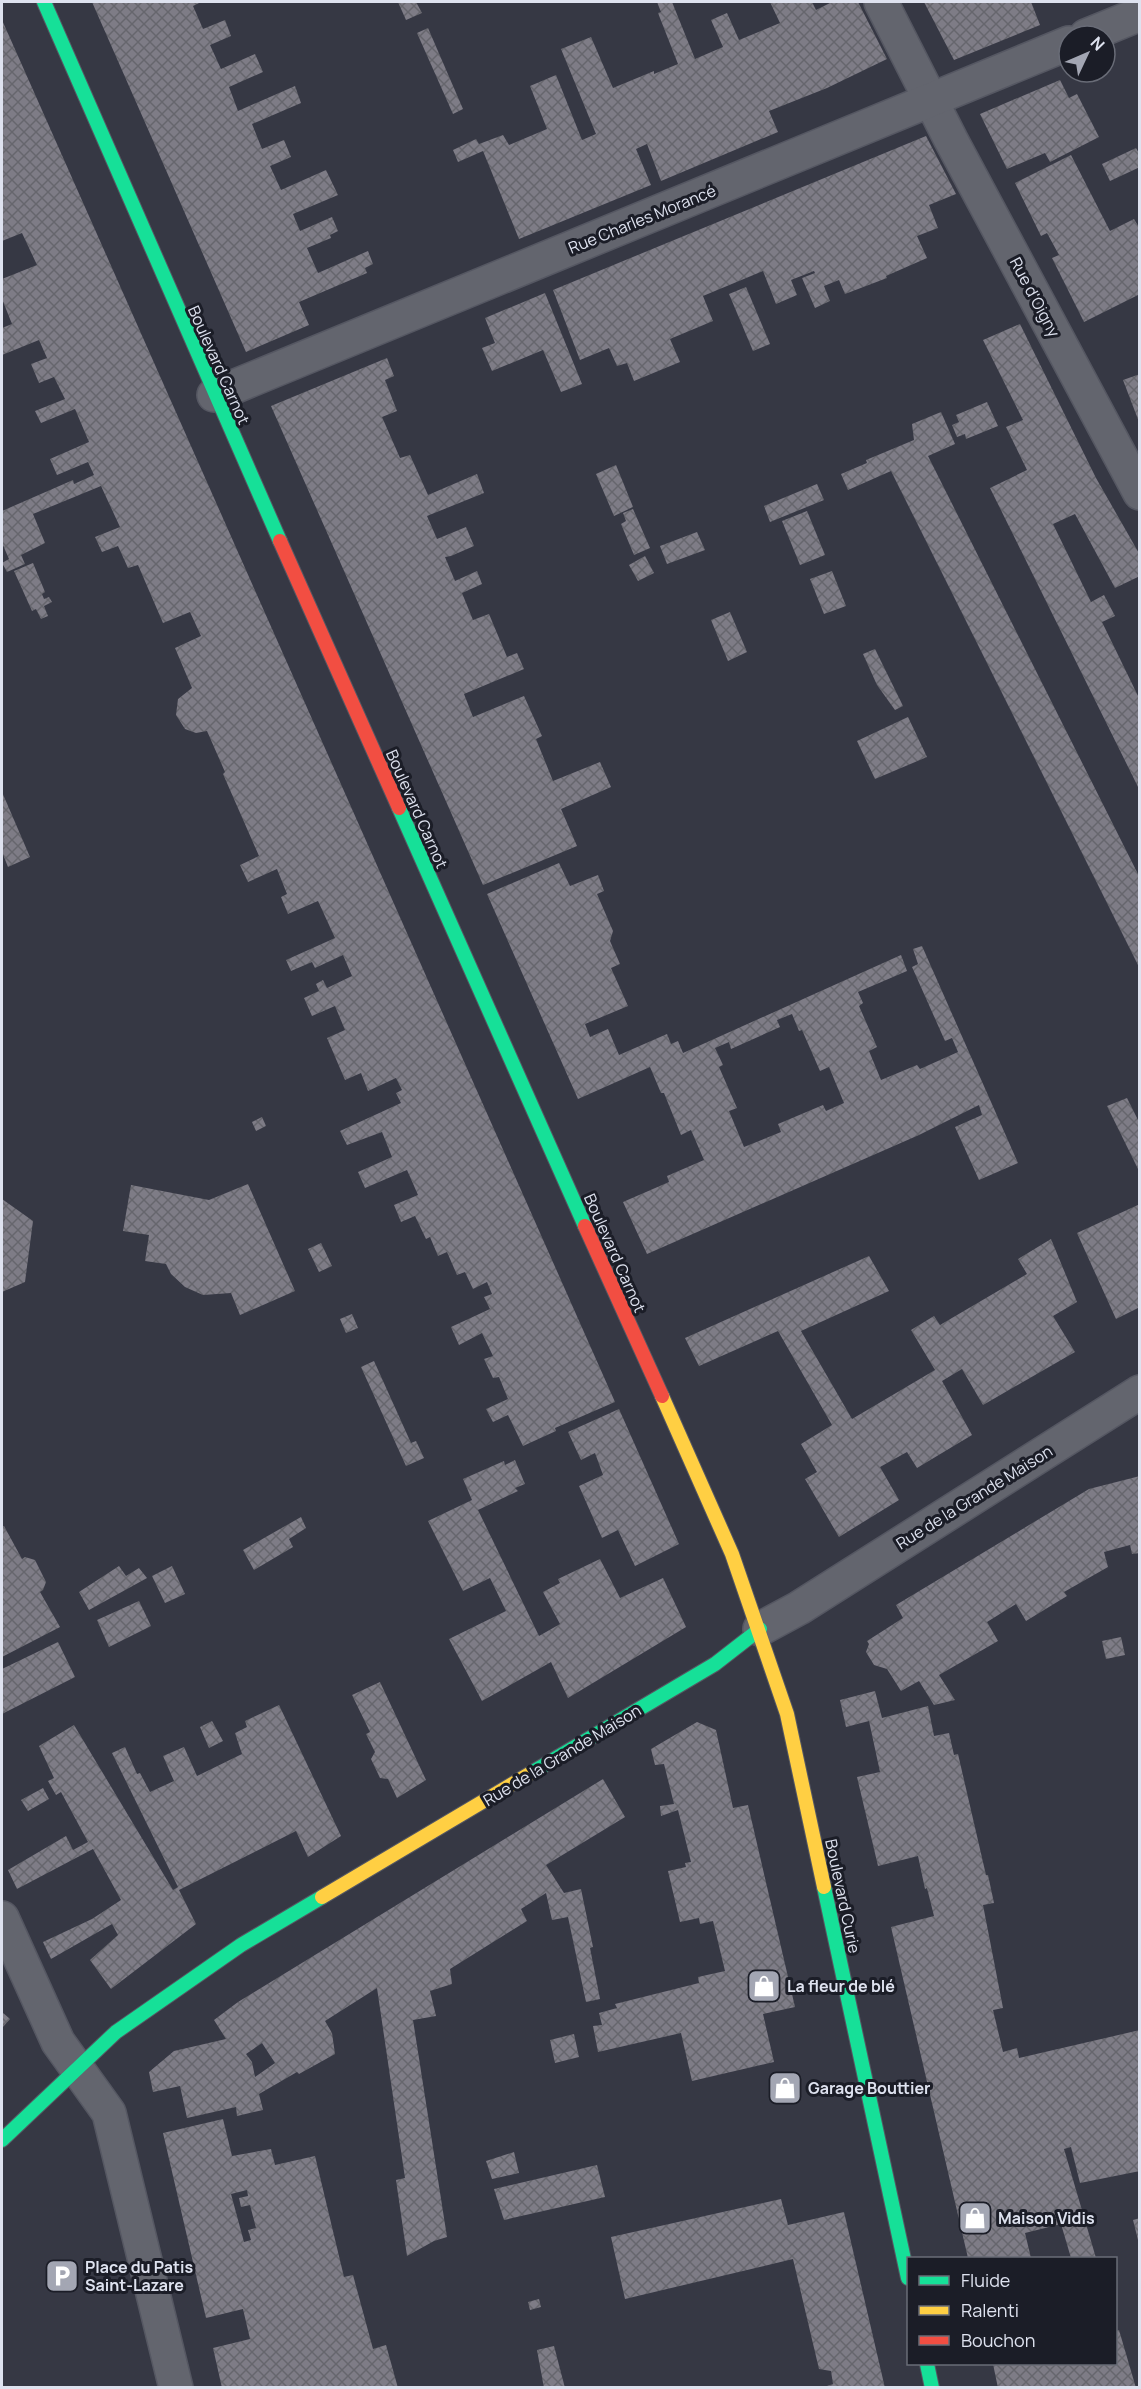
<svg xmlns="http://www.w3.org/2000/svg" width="1141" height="2389" viewBox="0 0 1141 2389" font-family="Manrope,sans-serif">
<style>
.building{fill:url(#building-cross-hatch);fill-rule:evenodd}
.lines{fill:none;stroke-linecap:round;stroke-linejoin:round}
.street-casing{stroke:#555762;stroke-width:36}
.fast-casing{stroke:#555762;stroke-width:16}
.slow-casing{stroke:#555762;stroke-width:16}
.jam-casing{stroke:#555762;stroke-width:16}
.street{stroke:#63656e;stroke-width:33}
.fast{stroke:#16e098;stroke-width:14}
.slow{stroke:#ffcf43;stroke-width:14}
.jam{stroke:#f24e42;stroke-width:14}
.labels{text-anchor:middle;stroke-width:6;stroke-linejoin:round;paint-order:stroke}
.street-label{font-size:16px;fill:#dee2ef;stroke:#1b1d27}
.poi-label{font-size:16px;font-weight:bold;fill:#dee2ef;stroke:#1b1d27;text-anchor:start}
</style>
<defs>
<pattern id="building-cross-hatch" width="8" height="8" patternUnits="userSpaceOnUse" patternTransform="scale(1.5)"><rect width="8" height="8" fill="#7e7c86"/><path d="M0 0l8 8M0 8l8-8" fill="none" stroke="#66666d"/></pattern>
</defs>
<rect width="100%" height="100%" fill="#363844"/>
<g class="building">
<polygon points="92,2 201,2 193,6 203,29 225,20 231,36 210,45 221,69 255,54 263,72 229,87 238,111 295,86 301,103 252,124 262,149 284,140 291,157 270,166 281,190 326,170 338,195 293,214 300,231 332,217 338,231 330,235 331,238 307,248 318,273 368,251 373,264 365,268 367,273 299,302 309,325 246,352"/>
<polygon points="398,2 416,2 422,13 406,20"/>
<polygon points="657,2 672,2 695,59 723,47 711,20 727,13 739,40 780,23 770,2 812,2 816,10 832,2 858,2 887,59 827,88 769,111 778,132 661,181 647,144 636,149 651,185 519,239 483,151 458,162 453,150 476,139 479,144 503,135 509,145 547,129 530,86 556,75 582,140 596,134 561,49 591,37 613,88 654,71 654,74 678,64 658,13 661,12"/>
<polygon points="924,2 1031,2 1040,25 954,60"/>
<polygon points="2,20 615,1402 555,1428 556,1431 523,1446 508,1415 493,1422 486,1409 508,1399 499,1377 493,1378 484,1359 493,1356 482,1333 459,1345 451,1327 490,1309 484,1297 492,1294 487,1282 473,1289 465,1272 457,1275 447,1252 438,1256 430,1237 426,1239 415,1216 401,1222 394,1205 418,1195 407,1170 365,1188 358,1172 392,1157 382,1132 347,1145 340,1131 401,1103 396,1093 402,1090 396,1078 368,1091 361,1073 345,1080 327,1038 345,1030 335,1006 312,1016 304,998 319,991 316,984 323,980 327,988 352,976 343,955 315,968 312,962 291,971 286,960 335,938 318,901 288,914 281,897 287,894 277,869 248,882 240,865 259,856 223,774 225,772 207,731 196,733 185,729 176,715 178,699 192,688 175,648 201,636 190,612 163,623 138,565 128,568 118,546 102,552 95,537 120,527 101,486 33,514 45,543 21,555 25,564 7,572 2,563 9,559 2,543 2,511 73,480 74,484 94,475 88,462 57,475 50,459 89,442 75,409 41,423 35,411 65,399 54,377 39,383 31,364 47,358 39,340 2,355 2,328 12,324 2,299 2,279 37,265 22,233 2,241"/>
<polygon points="428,28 463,109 453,114 417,33"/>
<polygon points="1060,80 1069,98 1077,94 1099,137 1050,162 1045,153 1007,169 980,114"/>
<polygon points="926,136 956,194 929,205 938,228 917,236 927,258 886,276 887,278 845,294 839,280 824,286 830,301 815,308 802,278 815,273 814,271 791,280 797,295 776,304 763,271 703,296 713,321 670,339 680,362 634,381 627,363 617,366 609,348 580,360 553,290"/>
<polygon points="1136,148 1140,155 1140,167 1110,181 1102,164"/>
<polygon points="1071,155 1110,231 1134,219 1140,229 1140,294 1084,322 1052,258 1059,255 1047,233 1041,236 1015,183"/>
<polygon points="746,287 770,344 753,351 729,294"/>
<polygon points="545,293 582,384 561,392 543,350 492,371 482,348 495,343 485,318"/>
<polygon points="1020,324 1096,478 1140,555 1140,576 1115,588 1075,514 1053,524 1091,602 1104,595 1115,616 1102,622 1140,700 1140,791 990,488 1027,470 1006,427 1023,420 983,340"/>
<polygon points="387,358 394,376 385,380 397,411 382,417 400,458 410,455 428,495 477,474 484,493 427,516 437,539 466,527 474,546 451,556 445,557 455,581 477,571 482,584 462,593 473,620 489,614 507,657 517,653 524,669 464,694 473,717 524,696 542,736 536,739 553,781 600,762 611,787 561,809 577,846 483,885 271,406"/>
<polygon points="1140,374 1140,422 1139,422 1123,380"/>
<polygon points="987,402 998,426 966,439 965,434 957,437 952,425 959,422 956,415"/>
<polygon points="941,412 955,444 928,456 1140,878 1140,969 891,471 848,490 841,474 867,463 866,460 914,440 912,424"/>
<polygon points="616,465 633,507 614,516 596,474"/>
<polygon points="817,484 824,500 770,522 764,506"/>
<polygon points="633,509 650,548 634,555 621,524 626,521 623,513"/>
<polygon points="807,511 825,555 800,565 782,521"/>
<polygon points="697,532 705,550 667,564 660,546"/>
<polygon points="645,556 654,573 638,581 629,565"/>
<polygon points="33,563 45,592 42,594 44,599 49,597 52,602 44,606 48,616 41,619 36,609 32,611 14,571"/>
<polygon points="832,571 846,606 824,614 810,579"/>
<polygon points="730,612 747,652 728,661 711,620"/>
<polygon points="875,649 903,706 895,710 877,685 863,654"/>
<polygon points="908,717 927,757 875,779 857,741"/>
<polygon points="2,792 30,857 8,867 2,852"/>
<path d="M559 863 570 886 598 875 604 891 597 894 613 931 610 941 620 964 611 968 628 1006 585 1024 590 1037 608 1029 619 1055 667 1034 671 1044 678 1041 683 1053 901 955 907 971 858 992 863 1003 859 1006 877 1047 869 1051 881 1080 917 1065 920 1069 958 1052 952 1038 945 1041 912 967 918 964 913 949 922 946 1018 1163 979 1180 955 1127 982 1115 979 1105 919 1135 647 1254 623 1202 669 1182 667 1176 704 1160 691 1130 681 1135 664 1093H661L650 1067 578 1099 487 894ZM792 1014 799 1031 802 1030 820 1071 829 1067 844 1103 826 1111 823 1105 778 1124 781 1132 744 1147 729 1111 737 1108 719 1067 723 1065 715 1048 729 1042 731 1049 780 1027 777 1020Z"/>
<polygon points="1127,1098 1140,1124 1140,1173 1107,1106"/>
<polygon points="262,1117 266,1126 256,1131 252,1122"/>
<polygon points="248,1184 295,1291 240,1315 231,1293 203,1295 185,1287 171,1274 166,1264 145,1261 149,1235 123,1231 131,1185 209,1200"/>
<polygon points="2,1199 33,1221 25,1282 2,1292"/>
<polygon points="1140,1204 1140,1307 1116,1319 1077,1233"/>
<polygon points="1051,1239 1077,1302 1053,1316 1075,1352 983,1405 962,1369 942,1381 972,1435 917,1468 907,1452 880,1467 899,1500 839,1537 805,1479 817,1472 801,1444 832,1425 778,1331 699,1366 685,1338 869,1256 889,1291 801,1331 852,1419 935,1370 911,1330 934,1316 940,1325 1027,1274 1018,1259"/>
<polygon points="321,1243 332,1266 319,1272 308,1249"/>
<polygon points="352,1314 358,1328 346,1333 340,1319"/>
<polygon points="374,1361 411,1443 416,1441 424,1458 406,1466 361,1367"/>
<polygon points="619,1409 679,1544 635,1566 618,1530 602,1538 579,1486 603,1475 595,1453 581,1460 568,1432"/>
<polygon points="515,1460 525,1484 515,1488 518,1491 478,1510 539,1636 560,1624 543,1592 560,1583 558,1579 600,1559 620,1598 663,1578 686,1627 568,1698 551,1662 482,1701 449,1639 506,1611 490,1578 463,1591 428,1521 472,1500 463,1479 504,1461 505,1465"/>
<polygon points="1140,1476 1140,1553 1132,1554 1130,1545 1104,1552 1108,1567 1064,1592 1067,1596 1026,1621 1016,1604 987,1622 998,1641 939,1675 955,1700 934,1705 919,1681 901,1691 887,1669 874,1665 866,1652 869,1644 867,1641 903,1618 896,1605 1089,1489"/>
<polygon points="301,1517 306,1528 289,1539 293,1547 254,1570 243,1550"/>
<polygon points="4,1526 22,1559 25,1557 35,1560 46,1582 43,1590 40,1592 60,1627 2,1657 2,1527"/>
<polygon points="119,1566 126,1576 139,1568 147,1578 89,1610 79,1592"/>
<polygon points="172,1566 185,1594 165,1603 152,1576"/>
<polygon points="139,1601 151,1626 109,1647 97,1620"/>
<polygon points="1121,1637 1125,1655 1106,1659 1102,1641"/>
<polygon points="58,1642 75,1677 2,1714 2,1669"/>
<polygon points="380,1682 426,1780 397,1798 388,1779 380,1778 371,1759 375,1752 366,1734 370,1732 352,1695"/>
<polygon points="875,1691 882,1718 928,1706 934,1736 949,1733 954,1755 958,1754 986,1875 988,1875 994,1903 983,1905 1003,2008 993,2010 1003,2052 1017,2048 1019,2058 1140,2030 1140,2171 1080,2183 1071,2147 1064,2149 1096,2258 1071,2258 1061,2224 1025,2233 1031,2258 968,2258 891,1927 934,1916 927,1888 925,1889 918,1856 878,1866 857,1777 880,1772 869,1721 846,1727 840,1700"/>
<polygon points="279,1705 341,1836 308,1857 296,1831 179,1890 196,1924 111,1989 90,1960 118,1935 112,1924 51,1959 43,1942 92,1919 121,1900 93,1849 17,1889 8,1870 66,1836 73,1850 88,1842 61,1792 56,1795 48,1781 54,1778 39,1746 74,1725 173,1890 178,1887 112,1753 125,1747 137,1774 140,1773 150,1792 174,1781 163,1756 184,1747 197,1776 242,1754 235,1733 247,1727 245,1721"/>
<polygon points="212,1721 223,1741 209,1748 200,1727"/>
<polygon points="697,1722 716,1730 733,1808 748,1805 795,2007 763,2014 774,2062 692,2081 681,2033 598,2052 593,2026 602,2025 599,2013 617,2008 615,2004 699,1983 698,1977 725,1971 713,1921 700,1924 699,1918 680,1922 668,1871 686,1867 685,1863 691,1862 678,1810 661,1816 660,1806 674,1804 664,1764 655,1765 651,1749"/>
<path d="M603 1779 625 1817 546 1865 564 1893 581 1889 593 1947 590 1948 600 1999 586 2002 568 1917 552 1920 546 1893 521 1909 527 1921 450 1969 452 1984 430 1991 436 2016 413 2020 447 2237 434 2241 407 2256 396 2180 405 2178 377 1988 325 2021 332 2033 335 2054 299 2074 297 2072 259 2094 263 2110 237 2116 236 2107 187 2118 180 2086 153 2092 149 2072 174 2051 226 2039 214 2020 238 2002ZM262 2043 275 2063 255 2077 252 2062 246 2054Z"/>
<polygon points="43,1788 49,1799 28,1811 21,1800"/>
<polygon points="2,2012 10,2019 2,2028"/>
<polygon points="574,2034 579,2057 555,2063 550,2040"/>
<path d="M223 2119 232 2156 271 2149 275 2165 315 2156 344 2277 353 2275 373 2349 386 2345 398 2388H222L213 2348 250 2339 243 2309 206 2318 163 2133ZM247 2190 248 2196 239 2198 241 2207 250 2205 256 2228 248 2230 251 2240 244 2242 231 2194Z"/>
<polygon points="514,2152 519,2173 492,2179 486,2161"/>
<polygon points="597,2165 605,2197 504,2220 494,2189"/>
<polygon points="781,2199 788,2225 844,2212 885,2388 821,2388 833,2384 831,2371 819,2369 793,2259 625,2299 611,2237"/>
<polygon points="1140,2218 1140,2244 1139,2244 1133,2220"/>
<polygon points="539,2299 541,2307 530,2310 528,2302"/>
<polygon points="1119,2330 1136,2388 998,2388 993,2364 1116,2364 1116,2331"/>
<polygon points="554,2346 565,2388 544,2388 537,2350"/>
</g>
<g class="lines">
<defs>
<g id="street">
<polyline points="881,2 951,140 1140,493"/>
<polyline points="1086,36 1140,14"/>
<polyline points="214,395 1069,43"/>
<polyline points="760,1629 799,1608 1140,1392"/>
<polyline points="2,1918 58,2042 109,2113 176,2388"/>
</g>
<g id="fast">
<polyline points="44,2 280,541"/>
<polyline points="399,808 585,1226"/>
<polyline points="531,1773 715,1664 760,1629"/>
<polyline points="824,1887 908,2278"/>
<polyline points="2,2140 116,2032 241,1945 322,1897"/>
<polyline points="927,2364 932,2388"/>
</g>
<g id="slow">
<polyline points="662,1396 732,1554 787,1714 824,1887"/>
<polyline points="322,1897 531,1773"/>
</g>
<g id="jam">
<polyline points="280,541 399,808"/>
<polyline points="585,1226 662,1396"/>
</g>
</defs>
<use href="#street" class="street-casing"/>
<use href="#fast" class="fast-casing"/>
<use href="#slow" class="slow-casing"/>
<use href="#jam" class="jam-casing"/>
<use href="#street" class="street"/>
<use href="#fast" class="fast"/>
<use href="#slow" class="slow"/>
<use href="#jam" class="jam"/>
</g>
<defs>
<symbol id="shop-square" viewBox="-11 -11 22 22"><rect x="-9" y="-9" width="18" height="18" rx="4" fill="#a3a6b3" stroke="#1b1d27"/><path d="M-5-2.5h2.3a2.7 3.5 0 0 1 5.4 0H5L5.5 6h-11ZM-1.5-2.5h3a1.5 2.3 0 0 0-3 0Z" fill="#fff"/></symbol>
<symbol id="parking-square" viewBox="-11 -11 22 22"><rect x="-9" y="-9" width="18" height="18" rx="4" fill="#a3a6b3" stroke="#1b1d27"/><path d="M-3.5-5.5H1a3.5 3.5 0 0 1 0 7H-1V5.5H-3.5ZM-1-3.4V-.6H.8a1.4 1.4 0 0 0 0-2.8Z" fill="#fff"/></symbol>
</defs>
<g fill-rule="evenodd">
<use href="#shop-square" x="745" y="1967" width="38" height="38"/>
<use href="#shop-square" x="766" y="2069" width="38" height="38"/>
<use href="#shop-square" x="956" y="2199" width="38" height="38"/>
<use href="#parking-square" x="43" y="2257" width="38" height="38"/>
</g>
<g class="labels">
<g class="street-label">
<text transform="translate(642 219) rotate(-22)" y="6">Rue Charles Morancé</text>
<text transform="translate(1035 297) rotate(62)" y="6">Rue d'Oigny</text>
<text transform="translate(219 365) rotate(66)" y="6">Boulevard Carnot</text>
<text transform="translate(417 809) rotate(66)" y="6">Boulevard Carnot</text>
<text transform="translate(615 1253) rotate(66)" y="6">Boulevard Carnot</text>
<text transform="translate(974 1497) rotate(-32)" y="6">Rue de la Grande Maison</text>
<text transform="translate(562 1755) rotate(-31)" y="6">Rue de la Grande Maison</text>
<text transform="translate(843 1896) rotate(78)" y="6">Boulevard Curie</text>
</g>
<g class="poi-label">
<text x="787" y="1992">La fleur de blé</text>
<text x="808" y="2094">Garage Bouttier</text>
<text x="998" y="2224">Maison Vidis</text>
<text x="85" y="2273">Place du Patis<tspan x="85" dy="18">Saint-Lazare</tspan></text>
</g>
</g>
<rect width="1141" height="2389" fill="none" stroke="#dee2ef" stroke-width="6"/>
<rect x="907" y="2257" width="210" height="108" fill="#1b1d27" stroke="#696c77" stroke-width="1.5"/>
<rect x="919" y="2276" width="30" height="9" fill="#16e098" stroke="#696c77" stroke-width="1.5"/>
<text x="961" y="2287" font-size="18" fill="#dee2ef">Fluide</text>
<rect x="919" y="2306" width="30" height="9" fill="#ffcf43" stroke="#696c77" stroke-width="1.5"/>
<text x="961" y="2317" font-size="18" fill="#dee2ef">Ralenti</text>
<rect x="919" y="2336" width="30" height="9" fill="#f24e42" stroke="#696c77" stroke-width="1.5"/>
<text x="961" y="2347" font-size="18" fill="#dee2ef">Bouchon</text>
<g transform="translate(1087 54) rotate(46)"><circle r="28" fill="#1b1d27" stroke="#696c77" stroke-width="1.5"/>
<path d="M0-4.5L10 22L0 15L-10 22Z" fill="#a3a6b3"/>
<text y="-9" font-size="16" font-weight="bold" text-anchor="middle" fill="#dee2ef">N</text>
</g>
</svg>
